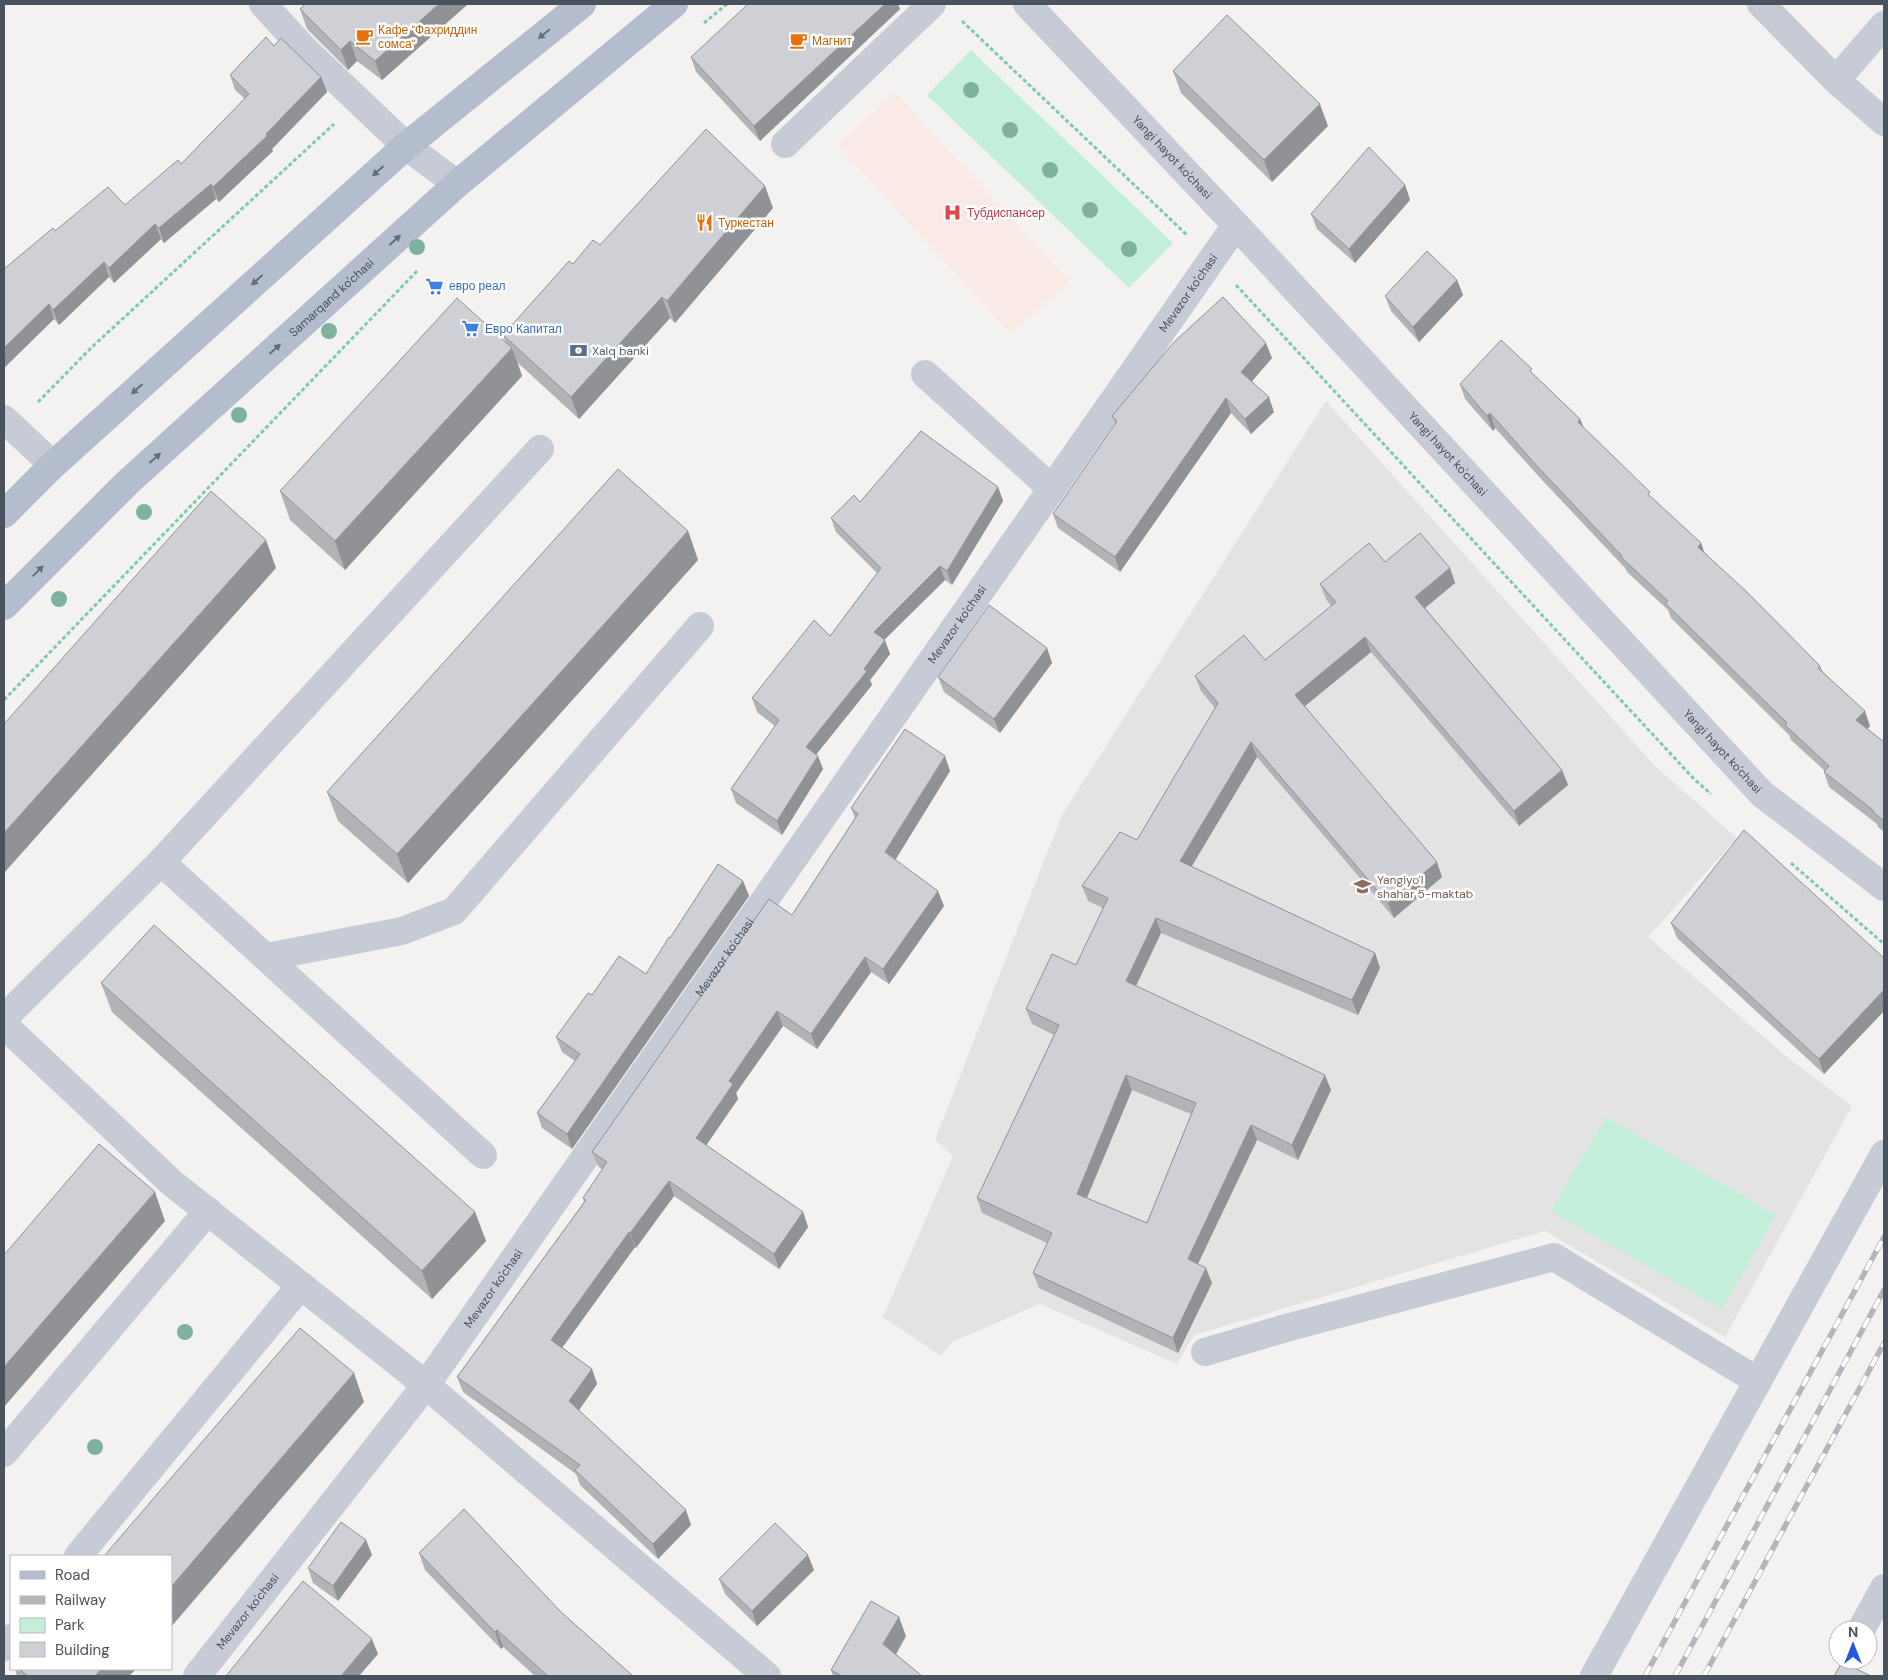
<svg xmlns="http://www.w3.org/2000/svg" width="1888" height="1680" viewBox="0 0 1888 1680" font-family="'DM Sans',sans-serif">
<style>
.education{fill:#e4e3e3}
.medical{fill:#faeae5}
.green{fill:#c3eeda}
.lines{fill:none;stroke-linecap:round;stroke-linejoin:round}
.path{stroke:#7dcaaf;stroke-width:3;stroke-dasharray:4 2.5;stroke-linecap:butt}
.minor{stroke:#c6cbd5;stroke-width:28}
.major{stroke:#b3bdce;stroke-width:28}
.rail-casing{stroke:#b4b6bb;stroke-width:5.5}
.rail{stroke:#fff;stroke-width:4;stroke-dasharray:11;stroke-linecap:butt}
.tree{fill:#7eb29e}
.wall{fill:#b2b3b7;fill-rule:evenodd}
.shaded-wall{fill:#919295}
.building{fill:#cfd0d5;stroke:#919295;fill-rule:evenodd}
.oneway{fill:#646d7a}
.labels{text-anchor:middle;stroke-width:5;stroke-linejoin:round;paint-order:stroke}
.food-label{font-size:12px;fill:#c56008;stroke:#fff;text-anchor:start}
.street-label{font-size:12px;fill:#4a525e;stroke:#fff}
.health-label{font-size:12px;fill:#be3a42;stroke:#fff;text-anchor:start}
.shop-label{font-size:12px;fill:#366cbe;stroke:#fff;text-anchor:start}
.service-label{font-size:12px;fill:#4e5e75;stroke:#fff;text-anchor:start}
.education-label{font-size:12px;fill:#785e54;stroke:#fff;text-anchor:start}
</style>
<rect width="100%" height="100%" fill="#f4f2f1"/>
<polygon class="education" points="1326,401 1655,766 1737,838 1648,937 1782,1053 1852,1106 1725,1337 1545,1231 1194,1335 1177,1364 1040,1304 952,1342 941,1356 883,1317 953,1156 935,1140 1062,815"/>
<polygon class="medical" points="895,92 1070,281 1011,334 837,145"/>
<g class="green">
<polygon points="971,50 1173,243 1129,288 927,95"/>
<polygon points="1606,1117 1776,1215 1722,1309 1551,1211"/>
</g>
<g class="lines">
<g class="path">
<polyline points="962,21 1188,236"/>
<polyline points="704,23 727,4"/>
<polyline points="1236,285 1694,779 1711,794"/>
<polyline points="38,402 92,347 334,124"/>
<polyline points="4,700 418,270"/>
<polyline points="1791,863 1884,944"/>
</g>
<g class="minor">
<polyline points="263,4 305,50 406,146 457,184"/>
<path id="s1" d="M1027 4 1236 225 1762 794 1884 887"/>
<polyline points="1761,4 1836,80 1884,122"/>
<polyline points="1836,80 1884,25"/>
<polyline points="785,144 932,4"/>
<polyline points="925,374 1051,488"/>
<polyline points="4,419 53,465"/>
<polyline points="161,862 540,449"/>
<polyline points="266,957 402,931 454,911 700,626"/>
<polyline points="4,1018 161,862 483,1155"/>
<polyline points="4,1025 172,1183 426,1385 767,1676"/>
<polyline points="1205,1352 1286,1328 1554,1257 1758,1381"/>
<polyline points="4,1453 208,1211"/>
<polyline points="78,1556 301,1285"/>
<polyline points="1861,1630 1884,1588"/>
<polyline points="4,1647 11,1638"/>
<path id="s2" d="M197 1676 426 1385 1236 225"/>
<polyline points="1594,1676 1884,1154"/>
</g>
<g class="major">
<polyline points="4,514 53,465 406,146 582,4"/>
<path id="s3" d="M4 606 127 483 457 184 674 4"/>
</g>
<defs>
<g id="rail">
<polyline points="1645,1676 1884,1237"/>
<polyline points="1675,1676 1884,1290"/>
<polyline points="1704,1676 1884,1343"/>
</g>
</defs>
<use href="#rail" class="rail-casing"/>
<use href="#rail" class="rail"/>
</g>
<g class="tree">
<circle cx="971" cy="90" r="8"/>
<circle cx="1010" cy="130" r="8"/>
<circle cx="1050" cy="170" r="8"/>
<circle cx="1090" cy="210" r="8"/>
<circle cx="417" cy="247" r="8"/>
<circle cx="1129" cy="249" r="8"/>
<circle cx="329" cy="331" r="8"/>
<circle cx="239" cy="415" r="8"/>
<circle cx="144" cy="512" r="8"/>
<circle cx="59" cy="599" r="8"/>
<circle cx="185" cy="1332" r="8"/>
<circle cx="95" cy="1447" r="8"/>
</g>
<g class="wall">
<polygon points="468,4 382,80 357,61 348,70 307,29 300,9"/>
<polygon points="900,9 760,141 696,72 691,57"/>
<polygon points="274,46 321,77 327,92 272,149 273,151 219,202 216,199 164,243 161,239 114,283 109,277 59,325 54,319 5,367 4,366 4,269 55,231 125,205 181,164 245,99 235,90 230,75"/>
<polygon points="1173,71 1328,126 1272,182 1181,93"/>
<polygon points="1405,185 1410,200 1355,263 1317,229 1311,214"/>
<polygon points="773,208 675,323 670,318 579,419 518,363 522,376 345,570 290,520 280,491 505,341 503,335 573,264 600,245"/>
<polygon points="1457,280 1463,295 1419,342 1391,311 1385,296"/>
<polygon points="1272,358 1252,381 1274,412 1251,434 1231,413 1120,572 1058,528 1053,514 1115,424 1112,416"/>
<polygon points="1534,375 1580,419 1584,428 1652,498 1701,543 1704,552 1820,666 1823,672 1870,726 1867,729 1884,742 1884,832 1878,827 1877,824 1829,787 1824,772 1825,771 1791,740 1789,735 1671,618 1668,610 1627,572 1625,568 1542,480 1495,428 1493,431 1465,399 1460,384"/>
<polygon points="998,487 1003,501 952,585 945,580 884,640 890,654 870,680 872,685 816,754 823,769 782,835 736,803 731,789 775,726 757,712 752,698 830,636 877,573 836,532 831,518 860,502"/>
<polygon points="688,531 698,560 408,883 338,821 327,792"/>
<path d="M1385 562 1450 568 1455 583 1425 608 1562 770 1568 785 1519 826 1371 652 1305 706 1442 877 1394 918 1257 757 1191 866 1375 953 1380 968 1358 1015 1161 933 1136 986 1331 1090 1298 1160 1257 1140 1198 1264 1212 1283 1178 1353 1039 1288 1033 1273 1047 1243 982 1213 977 1198 1054 1035 1032 1024 1026 1009 1076 965 1103 908 1088 901 1082 886 1137 840 1215 708 1201 691 1195 676 1265 660 1331 606 1326 599 1320 584ZM1132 1090 1191 1114 1147 1223 1087 1198Z"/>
<polygon points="1047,648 1052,663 1000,733 944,692 938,677"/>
<polygon points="950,771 895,860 944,906 889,984 871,972 817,1049 783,1026 736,1093 738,1099 706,1145 803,1212 808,1227 779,1269 674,1196 636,1248 635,1247 562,1347 592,1369 597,1384 579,1410 691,1525 658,1559 580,1485 576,1474 463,1392 457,1377 584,1202 583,1198 602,1170 598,1166 592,1152 792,915 855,818 851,808"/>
<polygon points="743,881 749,896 572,1149 542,1128 537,1113 575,1061 562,1052 556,1037 592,995 646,974 670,938"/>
<polygon points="1671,923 1884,958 1884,1011 1824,1074 1677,938"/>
<polygon points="101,983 475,1212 486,1241 432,1299 112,1012"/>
<polygon points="366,1540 372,1555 338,1601 313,1583 308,1568"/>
<polygon points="419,1553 561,1612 633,1676 535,1676 503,1647 501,1649 425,1570"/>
<polygon points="814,1570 757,1626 725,1594 719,1579"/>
<polygon points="906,1636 896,1654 922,1676 833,1676 831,1670"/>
<polygon points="15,1669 136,1669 129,1676 17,1676"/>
</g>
<g class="shaded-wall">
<polygon points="439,4 468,4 382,80 375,61"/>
<polygon points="885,4 898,4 900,9 760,141 754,126"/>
<polygon points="350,41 357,61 348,70 341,50"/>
<polygon points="321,77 327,92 272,149 273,151 219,202 213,187 266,134"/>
<polygon points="1320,104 1328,126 1272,182 1264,160"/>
<polygon points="211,184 216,199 164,243 159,228"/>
<polygon points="1405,185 1410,200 1355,263 1349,249"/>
<polygon points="765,186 773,208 675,323 667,301"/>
<polygon points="155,224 161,239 114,283 109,268"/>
<polygon points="104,262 109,277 59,325 53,310"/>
<polygon points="1457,280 1463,295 1419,342 1413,327"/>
<polygon points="662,297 670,318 579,419 571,397"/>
<polygon points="49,304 54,319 5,367 4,364 4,348"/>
<polygon points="1266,343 1272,358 1247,387 1241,372"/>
<polygon points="512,348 522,376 345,570 335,541"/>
<polygon points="1269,397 1274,412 1251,434 1245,419"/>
<polygon points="1226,398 1231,413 1120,572 1115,557"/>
<polygon points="1490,413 1495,428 1493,431 1487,416"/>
<polygon points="1580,419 1586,434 1578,422"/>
<polygon points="998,487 1003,501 952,585 947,571"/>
<polygon points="688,531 698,560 408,883 397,854"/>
<polygon points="266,540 276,568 4,873 4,833"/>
<polygon points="1701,543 1706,558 1698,547"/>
<polygon points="940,566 945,580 879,645 874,632"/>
<polygon points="1450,568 1455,583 1420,612 1415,597"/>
<polygon points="1365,637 1371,652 1300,710 1295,695"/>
<polygon points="885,640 890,654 870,680 872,685 811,761 806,747"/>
<polygon points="1047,648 1052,663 1000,733 994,719"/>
<polygon points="1865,711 1870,726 1862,735 1856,720"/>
<polygon points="1251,742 1257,757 1186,876 1180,861"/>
<polygon points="818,756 823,769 782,835 777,821"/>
<polygon points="945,756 950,771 891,867 885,852"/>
<polygon points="1562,770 1568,785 1519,826 1514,811"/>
<polygon points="1437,862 1442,877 1394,918 1388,903"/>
<polygon points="743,881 749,896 572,1149 567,1134"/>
<polygon points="938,891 944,906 889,984 883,969"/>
<polygon points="1156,918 1161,933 1131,996 1126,981"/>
<polygon points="1375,953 1380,968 1358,1015 1352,1000"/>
<polygon points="865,957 871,972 817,1049 811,1034"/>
<polygon points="1884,990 1884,1011 1824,1074 1819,1059"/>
<polygon points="777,1011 783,1026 736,1093 738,1099 701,1153 696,1138 729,1081"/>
<polygon points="1126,1075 1132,1090 1082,1209 1077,1194"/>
<polygon points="1325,1075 1331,1090 1298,1160 1292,1145"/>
<polygon points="1251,1125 1257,1140 1193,1274 1188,1259"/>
<polygon points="669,1181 674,1196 636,1248 630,1233"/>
<polygon points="155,1192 165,1221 4,1407 4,1367"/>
<polygon points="475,1212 486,1241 432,1299 422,1271"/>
<polygon points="803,1212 808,1227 779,1269 774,1254"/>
<polygon points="629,1232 635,1247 557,1355 551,1340"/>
<polygon points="1206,1268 1212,1283 1178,1353 1173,1338"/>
<polygon points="592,1369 597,1384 575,1416 569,1401"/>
<polygon points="354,1373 364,1402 171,1627 171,1587"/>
<polygon points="686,1510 691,1525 658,1559 653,1544"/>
<polygon points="366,1540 372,1555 338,1601 333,1586"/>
<polygon points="808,1555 814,1570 757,1626 752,1611"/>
<polygon points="899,1617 906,1636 891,1663 883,1644"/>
<polygon points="497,1630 503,1647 501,1649 495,1632"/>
<polygon points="372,1639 378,1654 359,1676 341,1676"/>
<polygon points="101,1669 136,1669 129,1676 95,1676"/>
</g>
<g class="building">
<polygon points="305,4 439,4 375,61 350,41 341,50 300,9"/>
<polygon points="748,4 885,4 754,126 691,57"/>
<polygon points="1227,15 1320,104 1264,160 1173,71"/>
<polygon points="266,37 274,46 281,38 321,77 266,134 267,136 213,187 211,184 159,228 155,224 109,268 104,262 53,310 49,304 4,348 4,269 53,228 55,231 108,187 125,205 178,160 181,164 249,94 230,75"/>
<polygon points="706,129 765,186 667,301 662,297 571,397 503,335 569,261 573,264 593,240 600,245"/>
<polygon points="1369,147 1405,185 1349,249 1311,214"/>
<polygon points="1427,251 1457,280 1413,327 1385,296"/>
<polygon points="1223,297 1266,343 1241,372 1269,397 1245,419 1226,398 1115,557 1053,514 1117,421 1112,416 1174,342"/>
<polygon points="457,298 512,348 335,541 280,491"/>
<polygon points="1501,340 1532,369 1530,371 1580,419 1578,422 1650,492 1648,494 1701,543 1698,547 1748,593 1820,666 1818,668 1865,711 1856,720 1884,742 1884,821 1873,812 1874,811 1824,772 1829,766 1785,725 1787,723 1665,603 1668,601 1621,557 1622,556 1537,466 1490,413 1487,416 1460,384"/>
<polygon points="921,431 998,487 947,571 940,566 874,632 885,640 864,669 867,671 806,747 818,756 777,821 731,789 779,720 752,698 814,620 830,636 881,568 831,518 854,495 860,502"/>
<polygon points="618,469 688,531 397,854 327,792"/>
<polygon points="211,491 266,540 4,833 4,724"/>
<path d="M1420 533 1450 568 1415 597 1562 770 1514 811 1365 637 1295 695 1437 862 1388 903 1251 742 1180 861 1375 953 1352 1000 1156 918 1126 981 1325 1075 1292 1145 1251 1125 1188 1259 1206 1268 1173 1338 1033 1273 1052 1233 977 1198 1059 1025 1026 1009 1052 954 1076 965 1108 898 1082 886 1120 832 1137 840 1218 703 1195 676 1244 635 1265 660 1336 602 1320 584 1369 543 1385 562ZM1126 1075 1196 1103 1147 1223 1077 1194Z"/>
<polygon points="989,605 1047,648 994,719 938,677"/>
<polygon points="905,729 945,756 885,852 938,891 883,969 865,957 811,1034 777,1011 729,1081 733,1084 696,1138 803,1212 774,1254 669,1181 630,1233 629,1232 551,1340 592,1369 569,1401 686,1510 653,1544 575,1470 580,1465 457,1377 586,1200 583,1198 607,1162 592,1152 769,899 792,915 858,814 851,808"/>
<polygon points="1744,830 1884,958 1884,990 1819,1059 1671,923"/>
<polygon points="718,864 743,881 567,1134 537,1113 580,1054 556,1037 588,993 592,995 619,956 646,974 669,937 670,938"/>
<polygon points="154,925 475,1212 422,1271 101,983"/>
<polygon points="99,1144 155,1192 4,1367 4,1255"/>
<polygon points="300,1328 354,1373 171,1587 171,1556 104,1556"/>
<polygon points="464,1509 561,1612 633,1676 548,1676 497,1630 495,1632 419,1553"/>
<polygon points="341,1522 366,1540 333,1586 308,1568"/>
<polygon points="775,1523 808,1555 752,1611 719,1579"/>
<polygon points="303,1581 372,1639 341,1676 226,1676"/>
<polygon points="871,1601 899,1617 883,1644 922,1676 842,1676 831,1670"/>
<polygon points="1842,1662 1871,1676 1834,1676"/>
<polygon points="19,1669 101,1669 95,1676 28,1676"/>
</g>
<defs><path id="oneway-solid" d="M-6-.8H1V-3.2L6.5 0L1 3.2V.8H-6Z" transform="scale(1.25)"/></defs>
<g class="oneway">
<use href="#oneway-solid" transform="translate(544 34) rotate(141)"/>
<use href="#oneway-solid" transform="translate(378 171) rotate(138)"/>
<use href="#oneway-solid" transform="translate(395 240) rotate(-42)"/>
<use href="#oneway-solid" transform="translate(257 280) rotate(138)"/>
<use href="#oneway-solid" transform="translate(275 349) rotate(-42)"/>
<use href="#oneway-solid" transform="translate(137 389) rotate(138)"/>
<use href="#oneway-solid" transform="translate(155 458) rotate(-42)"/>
<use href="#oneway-solid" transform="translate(38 571) rotate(-45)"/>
</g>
<defs>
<symbol id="cafe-bare" viewBox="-9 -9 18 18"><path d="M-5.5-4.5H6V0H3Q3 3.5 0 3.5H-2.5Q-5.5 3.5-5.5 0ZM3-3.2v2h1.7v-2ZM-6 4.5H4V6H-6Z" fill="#e8710a" stroke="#fff" stroke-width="2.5" paint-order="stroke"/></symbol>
<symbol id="hospital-bare" viewBox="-9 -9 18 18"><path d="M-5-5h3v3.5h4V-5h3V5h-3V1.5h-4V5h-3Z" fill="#e0444e" stroke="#fff" stroke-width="2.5" paint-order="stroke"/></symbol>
<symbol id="restaurant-bare" viewBox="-9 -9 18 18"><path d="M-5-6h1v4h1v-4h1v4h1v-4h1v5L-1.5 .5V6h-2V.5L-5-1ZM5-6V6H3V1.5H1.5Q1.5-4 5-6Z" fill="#e8710a" stroke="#fff" stroke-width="2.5" paint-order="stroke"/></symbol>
<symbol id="supermarket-bare" viewBox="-9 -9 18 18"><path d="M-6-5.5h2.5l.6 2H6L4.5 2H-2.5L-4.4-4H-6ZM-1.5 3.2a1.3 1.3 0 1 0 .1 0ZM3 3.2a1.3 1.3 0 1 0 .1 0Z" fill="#3f7fe0" stroke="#fff" stroke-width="2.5" paint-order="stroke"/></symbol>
<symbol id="bank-bare" viewBox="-9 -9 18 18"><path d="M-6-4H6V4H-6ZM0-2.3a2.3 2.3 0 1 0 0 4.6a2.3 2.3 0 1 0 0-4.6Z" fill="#5c6f8a" stroke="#fff" stroke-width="2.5" paint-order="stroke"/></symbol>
<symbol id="school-bare" viewBox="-9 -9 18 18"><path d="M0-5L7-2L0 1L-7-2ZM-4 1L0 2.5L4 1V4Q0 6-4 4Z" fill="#8d6e63" stroke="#fff" stroke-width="2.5" paint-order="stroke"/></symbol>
</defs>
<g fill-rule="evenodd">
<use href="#cafe-bare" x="352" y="24" width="25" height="25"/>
<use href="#cafe-bare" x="786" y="28" width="25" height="25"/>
<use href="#hospital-bare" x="940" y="200" width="25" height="25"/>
<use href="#restaurant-bare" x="692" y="210" width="25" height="25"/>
<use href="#supermarket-bare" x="422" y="274" width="25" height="25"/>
<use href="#supermarket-bare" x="458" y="316" width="25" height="25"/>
<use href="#bank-bare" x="566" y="338" width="25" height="25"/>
<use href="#school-bare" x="1350" y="874" width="25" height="25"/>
</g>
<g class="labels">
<g class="food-label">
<text x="378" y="34">Кафе "Фахриддин<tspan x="378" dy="14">сомса"</tspan></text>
<text x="812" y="45">Магнит</text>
<text x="718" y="227">Туркестан</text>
</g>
<g class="street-label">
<text dy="4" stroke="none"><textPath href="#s1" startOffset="211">Yangi hayot ko'chasi</textPath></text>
<text dy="4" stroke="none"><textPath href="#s2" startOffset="1702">Mevazor ko'chasi</textPath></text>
<text dy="4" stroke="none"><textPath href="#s3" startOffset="450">Samarqand ko'chasi</textPath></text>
<text dy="4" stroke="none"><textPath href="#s1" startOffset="616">Yangi hayot ko'chasi</textPath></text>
<text dy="4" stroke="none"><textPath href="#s2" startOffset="1298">Mevazor ko'chasi</textPath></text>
<text dy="4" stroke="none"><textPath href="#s1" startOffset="1021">Yangi hayot ko'chasi</textPath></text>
<text dy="4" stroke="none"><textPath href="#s2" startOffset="892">Mevazor ko'chasi</textPath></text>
<text dy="4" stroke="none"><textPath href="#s2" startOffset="488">Mevazor ko'chasi</textPath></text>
<text dy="4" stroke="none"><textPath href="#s2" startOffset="82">Mevazor ko'chasi</textPath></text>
</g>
<g class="health-label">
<text x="967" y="217">Тубдиспансер</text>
</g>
<g class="shop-label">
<text x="449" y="290">евро реал</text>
<text x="485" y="333">Евро Капитал</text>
</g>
<g class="service-label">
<text x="592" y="355">Xalq banki</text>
</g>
<g class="education-label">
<text x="1377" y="884">Yangiyo'l<tspan x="1377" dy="14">shahar 5-maktab</tspan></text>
</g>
</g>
<rect width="1888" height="1680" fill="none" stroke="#4a525e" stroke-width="10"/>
<rect x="10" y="1555" width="162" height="115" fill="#ffffff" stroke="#b7babf"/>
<rect x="20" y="1571" width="25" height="8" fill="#b3bdce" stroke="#b7babf"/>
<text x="55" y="1580" font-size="15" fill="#4a525e">Road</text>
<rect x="20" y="1596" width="25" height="8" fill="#b4b6bb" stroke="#b7babf"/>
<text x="55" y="1605" font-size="15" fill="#4a525e">Railway</text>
<rect x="20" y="1618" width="25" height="15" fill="#c3eeda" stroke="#b7babf"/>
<text x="55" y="1630" font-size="15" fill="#4a525e">Park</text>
<rect x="20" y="1642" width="25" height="15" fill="#cfd0d5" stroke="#b7babf"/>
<text x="55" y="1655" font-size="15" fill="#4a525e">Building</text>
<g transform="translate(1853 1645)"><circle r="24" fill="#ffffff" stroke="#b7babf"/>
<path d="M0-4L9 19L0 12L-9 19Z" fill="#2359dc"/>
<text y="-8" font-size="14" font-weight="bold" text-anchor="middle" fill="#4a525e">N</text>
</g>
</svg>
